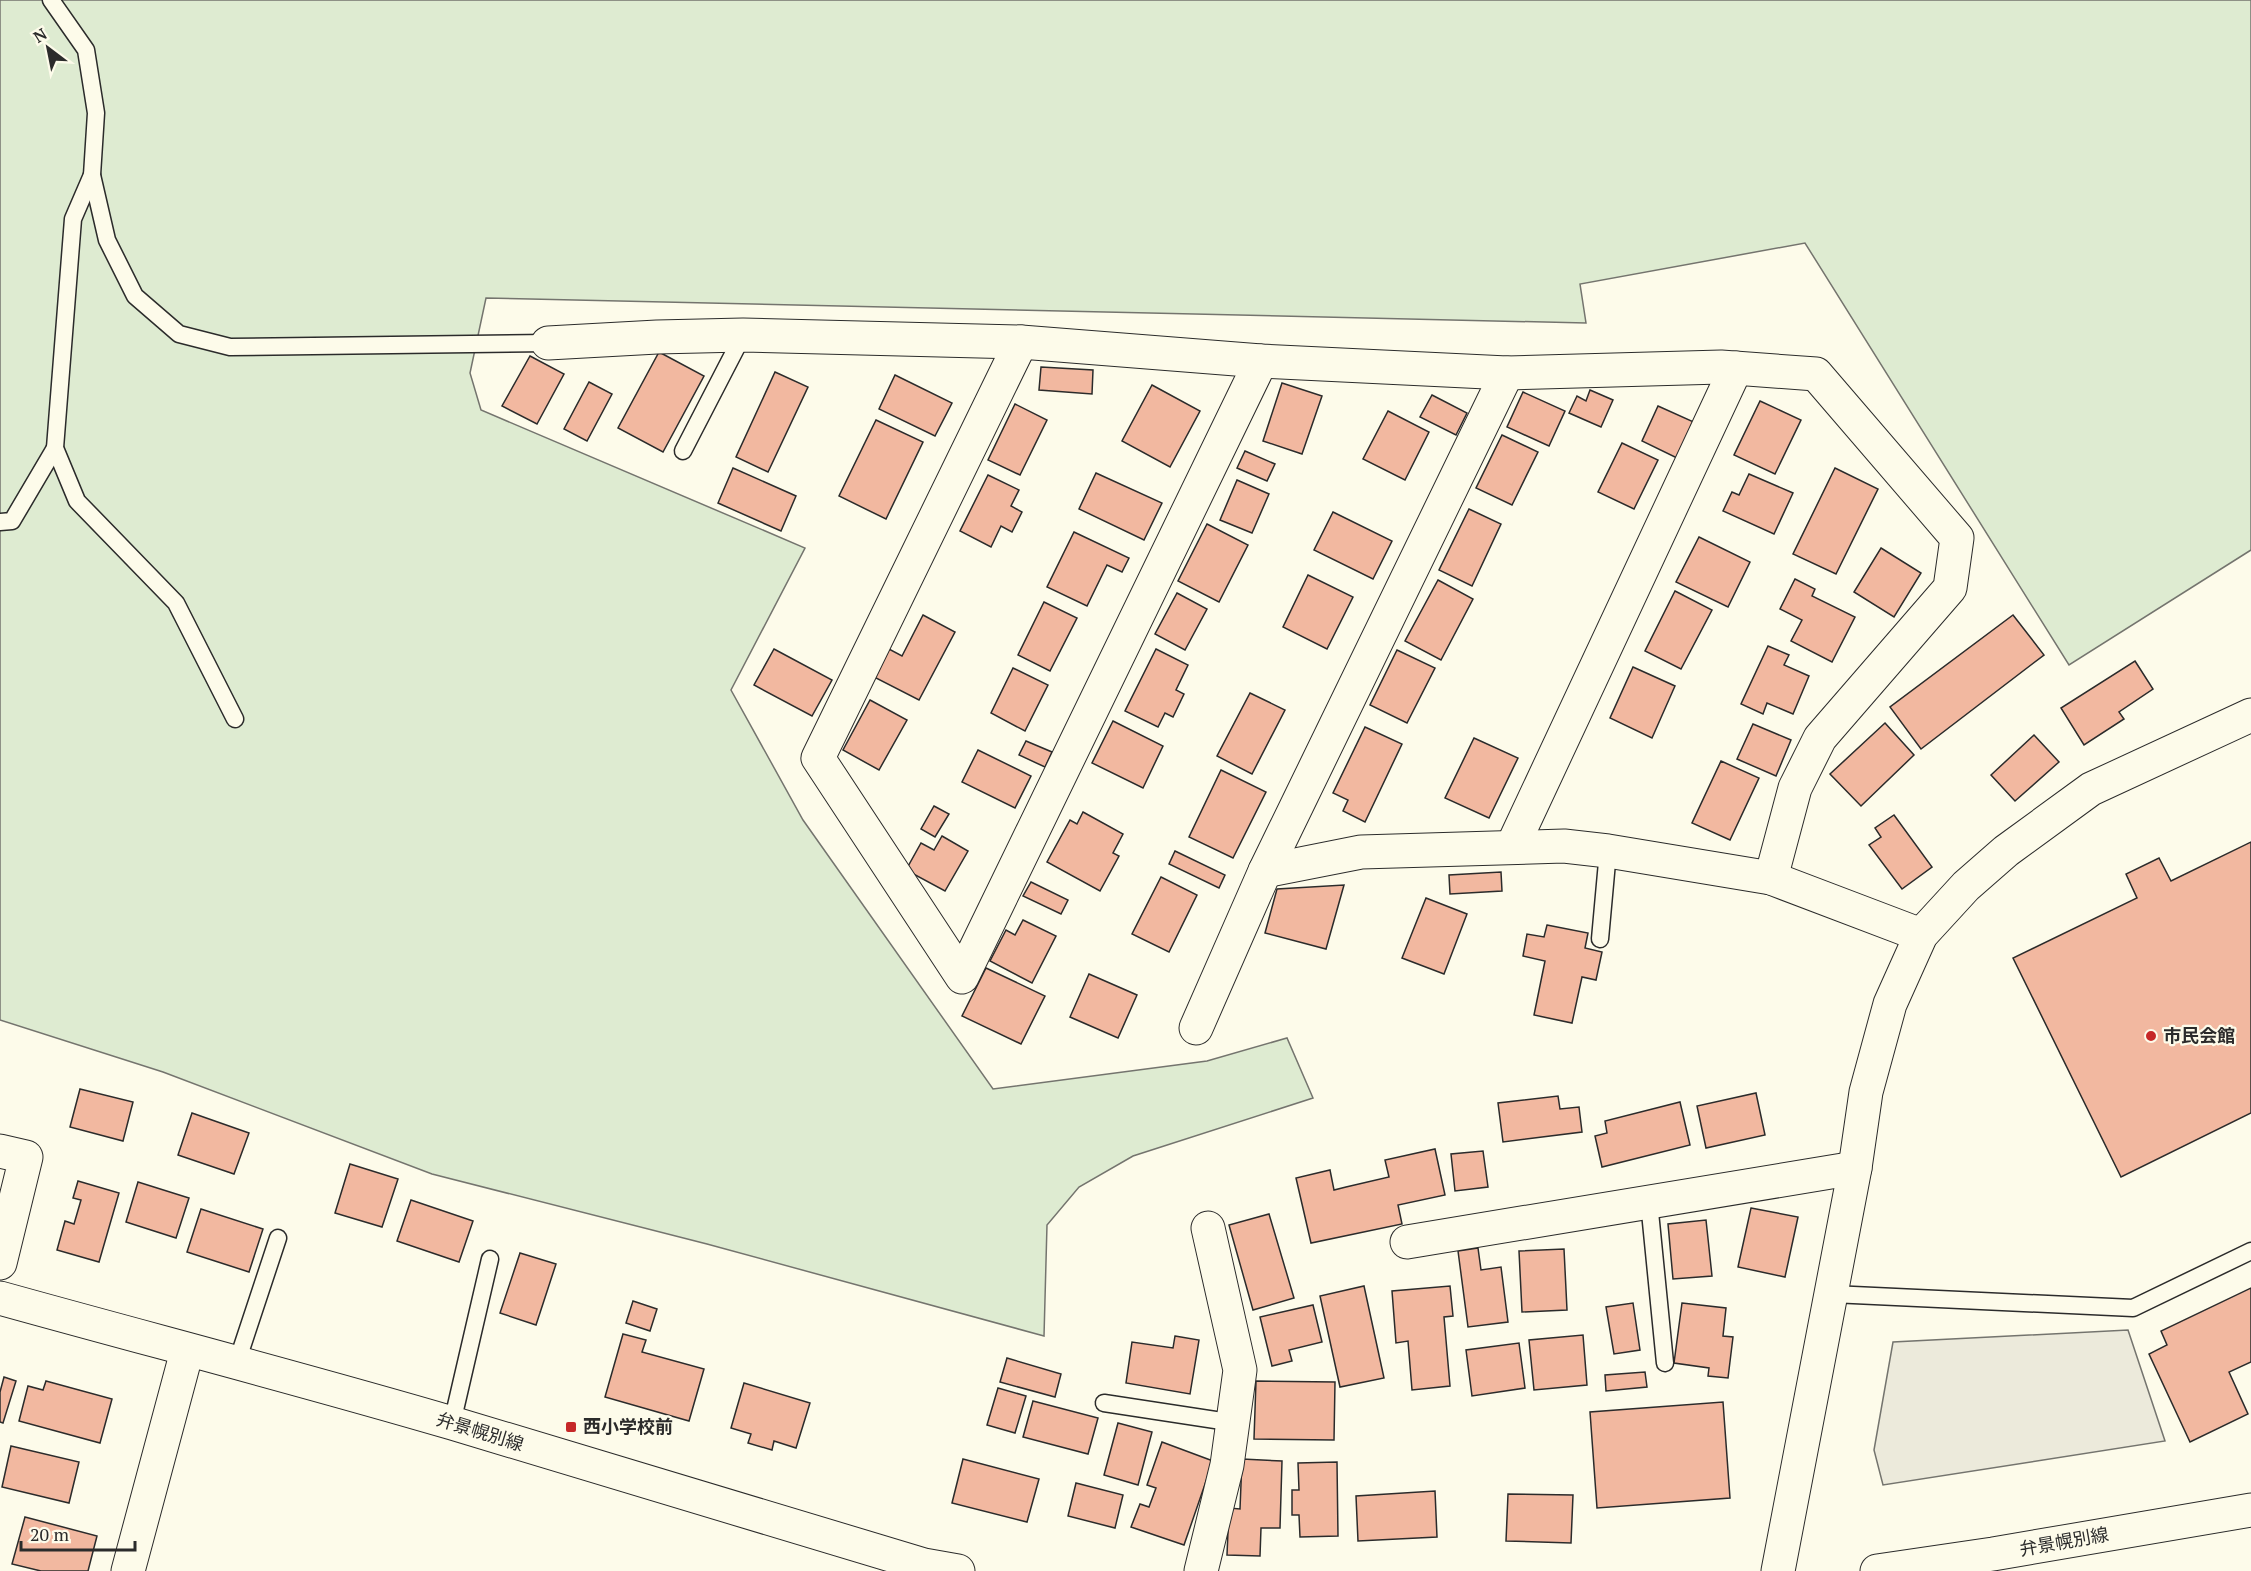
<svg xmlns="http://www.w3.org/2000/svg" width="2251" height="1571" viewBox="0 0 2251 1571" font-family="'PT Serif','Noto Sans JP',serif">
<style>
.green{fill:#deebd1;stroke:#74746e;stroke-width:1.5}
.parking{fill:#eceadb;stroke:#74746e;stroke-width:1.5}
.building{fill:#f2b8a0;stroke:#2b2b2b;stroke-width:1.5}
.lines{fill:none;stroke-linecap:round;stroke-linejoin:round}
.service-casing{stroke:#2b2b2b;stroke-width:19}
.minor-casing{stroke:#2b2b2b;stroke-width:35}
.secondary-casing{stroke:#2b2b2b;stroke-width:35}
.service{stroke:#fdfbea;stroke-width:16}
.minor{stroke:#fdfbea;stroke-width:33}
.secondary{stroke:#fdfbea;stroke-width:33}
.poi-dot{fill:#c62828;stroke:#fdfbea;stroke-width:2}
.labels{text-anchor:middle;stroke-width:4.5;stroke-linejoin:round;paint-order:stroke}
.poi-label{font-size:18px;font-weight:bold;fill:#2b2b2b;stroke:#fdfbea;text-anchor:start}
.street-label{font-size:18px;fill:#2b2b2b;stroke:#fdfbea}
</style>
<rect width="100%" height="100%" fill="#fdfbea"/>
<polygon class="green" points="0,0 2251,0 2251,550 2069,665 1805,243 1580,284 1586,323 486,298 470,373 481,410 805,548 731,690 803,820 993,1089 1207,1061 1287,1038 1313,1098 1133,1156 1079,1187 1047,1225 1044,1336 707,1244 432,1174 163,1072 0,1020"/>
<polygon class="parking" points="2128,1330 2165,1441 1883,1485 1874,1450 1893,1342"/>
<g class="building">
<polygon points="659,352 704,376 663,452 618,428"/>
<polygon points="530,356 564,374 537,424 502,406"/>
<polygon points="1041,367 1093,370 1092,394 1039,390"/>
<polygon points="775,372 808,387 768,472 736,457"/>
<polygon points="895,375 952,403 935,436 879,409"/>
<polygon points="589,382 612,394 587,441 564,429"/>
<polygon points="1282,383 1322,396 1302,454 1263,441"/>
<polygon points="1152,385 1200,411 1170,467 1122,441"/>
<polygon points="1590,390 1613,400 1601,427 1569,413 1577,396 1586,401"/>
<polygon points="1523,392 1565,411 1549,446 1507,427"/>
<polygon points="1432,395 1467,413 1456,435 1420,417"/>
<polygon points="1760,401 1801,420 1775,474 1734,455"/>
<polygon points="1015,404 1047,420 1020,475 988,460"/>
<polygon points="1658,406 1696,423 1679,459 1642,441"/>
<polygon points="1388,411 1429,432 1405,480 1363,459"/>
<polygon points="876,420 923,442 886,519 839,496"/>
<polygon points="1502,435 1538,452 1512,505 1476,488"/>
<polygon points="1622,443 1658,460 1634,509 1598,492"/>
<polygon points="1245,451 1275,464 1267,481 1237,468"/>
<polygon points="733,468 796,496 781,531 718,503"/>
<polygon points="1835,468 1878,489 1836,574 1793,554"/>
<polygon points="1096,473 1162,503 1144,540 1079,509"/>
<polygon points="1749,474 1793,493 1774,534 1723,511 1732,492 1739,495"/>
<polygon points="988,475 1019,490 1011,506 1022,512 1012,532 1001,526 991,547 960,531"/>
<polygon points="1237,480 1269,494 1252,533 1220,520"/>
<polygon points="1469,509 1501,524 1472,586 1439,570"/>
<polygon points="1333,512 1392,541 1373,579 1314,550"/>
<polygon points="1207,524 1248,545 1219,602 1178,581"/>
<polygon points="1074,532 1129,558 1122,572 1107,565 1087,606 1047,587"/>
<polygon points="1699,537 1750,562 1728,607 1676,582"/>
<polygon points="1881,548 1921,573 1894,617 1854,592"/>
<polygon points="1308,575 1353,597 1327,649 1283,627"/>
<polygon points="1795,579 1815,589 1812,596 1855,617 1832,662 1791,641 1802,620 1780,609"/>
<polygon points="1438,580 1473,599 1441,660 1405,641"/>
<polygon points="1675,591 1712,610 1681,669 1645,651"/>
<polygon points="1177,593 1207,609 1185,650 1155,634"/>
<polygon points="1044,602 1077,618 1050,671 1018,655"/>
<polygon points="923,615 955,632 919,700 874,677 889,649 902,656"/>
<polygon points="2013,615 2044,655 1921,749 1890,707"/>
<polygon points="1768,646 1789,655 1784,665 1809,676 1793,714 1767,703 1763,714 1741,704"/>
<polygon points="774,649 832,680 812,716 754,685"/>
<polygon points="1156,649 1188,665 1176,690 1184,694 1173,717 1165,713 1158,727 1125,711"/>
<polygon points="1397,650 1435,668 1407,723 1370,705"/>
<polygon points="2135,661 2153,689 2119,712 2124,719 2084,745 2061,708"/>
<polygon points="1633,667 1675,686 1652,738 1610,718"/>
<polygon points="1013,668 1048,685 1025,731 991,713"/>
<polygon points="1250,693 1285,710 1252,774 1217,756"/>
<polygon points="870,700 907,720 879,770 843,750"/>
<polygon points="1113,721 1163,746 1143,788 1092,763"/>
<polygon points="1885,723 1914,755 1861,806 1830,774"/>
<polygon points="1753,724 1791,740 1776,776 1737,759"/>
<polygon points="1365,727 1402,744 1365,822 1343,811 1348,800 1333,793"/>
<polygon points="2034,735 2059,762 2015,801 1991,775"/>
<polygon points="1474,738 1518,758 1489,818 1445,798"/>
<polygon points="1026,741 1052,752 1045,767 1019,755"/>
<polygon points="978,750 1031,776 1015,808 962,782"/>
<polygon points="1721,761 1759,778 1730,840 1692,823"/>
<polygon points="1221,770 1266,792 1233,858 1189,837"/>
<polygon points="934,806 949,814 935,837 921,829"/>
<polygon points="1083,812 1123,834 1113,853 1119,856 1100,891 1047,862 1070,820 1077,824"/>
<polygon points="1894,815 1932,867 1902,889 1869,845 1881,837 1875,828"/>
<polygon points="942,836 968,851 945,891 906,870 921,843 934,850"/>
<polygon points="2251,842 2251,1113 2121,1177 2013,958 2137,898 2126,874 2159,858 2171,881"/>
<polygon points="1175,851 1225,875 1219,888 1169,864"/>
<polygon points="1501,872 1502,891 1450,894 1449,875"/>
<polygon points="1161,877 1197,895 1169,952 1132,934"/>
<polygon points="1031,882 1068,900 1061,914 1023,896"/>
<polygon points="1344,885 1326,949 1265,933 1277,889"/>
<polygon points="1426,898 1467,914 1444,974 1402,958"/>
<polygon points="1023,920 1056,936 1032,983 990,961 1006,930 1015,935"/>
<polygon points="1547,925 1588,933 1585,948 1602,952 1596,980 1582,977 1572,1023 1534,1015 1545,961 1523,956 1527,934 1544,937"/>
<polygon points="986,968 1045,996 1021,1044 962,1016"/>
<polygon points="1089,974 1137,995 1118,1038 1070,1017"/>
<polygon points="80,1089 133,1102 123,1141 70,1127"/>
<polygon points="1756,1093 1765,1135 1706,1148 1697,1106"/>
<polygon points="1558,1096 1560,1109 1579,1107 1582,1132 1503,1142 1498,1103"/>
<polygon points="1680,1102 1690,1145 1602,1167 1595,1136 1607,1133 1605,1121"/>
<polygon points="192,1113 249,1133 234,1174 178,1155"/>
<polygon points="1435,1149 1445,1195 1398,1205 1402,1224 1311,1243 1296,1178 1330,1170 1334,1190 1346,1187 1389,1177 1385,1160"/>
<polygon points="1483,1151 1488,1187 1455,1191 1451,1154"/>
<polygon points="350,1164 398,1179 382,1227 335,1213"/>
<polygon points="78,1181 119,1193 99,1262 57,1250 65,1221 74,1224 81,1200 73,1198"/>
<polygon points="138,1182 189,1198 176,1238 126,1222"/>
<polygon points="411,1200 473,1221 459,1262 397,1241"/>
<polygon points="1751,1208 1798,1217 1785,1277 1738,1267"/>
<polygon points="201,1209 263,1229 249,1272 187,1252"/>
<polygon points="1269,1214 1294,1298 1253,1310 1229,1225"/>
<polygon points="1706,1220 1712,1276 1673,1279 1668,1224"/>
<polygon points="1478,1248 1481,1270 1501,1267 1508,1322 1468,1327 1458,1251"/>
<polygon points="1564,1249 1567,1310 1522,1312 1519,1251"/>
<polygon points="520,1253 556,1264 536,1325 500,1313"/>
<polygon points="1364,1286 1384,1378 1340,1387 1320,1296"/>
<polygon points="1450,1286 1453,1316 1444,1317 1450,1386 1412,1390 1408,1341 1396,1343 1392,1291"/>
<polygon points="2251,1288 2251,1362 2229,1372 2248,1414 2190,1442 2149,1354 2167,1345 2161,1331"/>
<polygon points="633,1301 657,1309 650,1331 626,1323"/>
<polygon points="1633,1303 1640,1350 1614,1354 1606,1307"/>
<polygon points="1682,1303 1726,1308 1723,1336 1733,1337 1728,1378 1708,1376 1709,1368 1674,1363"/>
<polygon points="1313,1305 1322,1342 1289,1350 1292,1361 1272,1366 1260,1317"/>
<polygon points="623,1334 646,1340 642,1352 704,1369 689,1421 605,1397"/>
<polygon points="1583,1335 1587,1385 1534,1390 1529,1340"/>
<polygon points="1175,1336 1199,1340 1190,1394 1126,1383 1132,1342 1173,1348"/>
<polygon points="1519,1343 1525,1388 1472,1396 1466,1350"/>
<polygon points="1007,1358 1061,1374 1055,1397 1000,1382"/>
<polygon points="1645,1372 1647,1387 1606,1391 1605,1375"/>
<polygon points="4,1377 16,1381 3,1423 0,1422 0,1392"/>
<polygon points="46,1381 112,1399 100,1443 19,1421 28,1386 43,1390"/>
<polygon points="1256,1381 1335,1382 1334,1440 1254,1439"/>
<polygon points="744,1383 810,1403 796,1448 774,1441 772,1450 748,1443 751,1434 731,1428"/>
<polygon points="998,1388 1026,1396 1015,1433 987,1425"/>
<polygon points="1033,1401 1098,1418 1088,1454 1023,1437"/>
<polygon points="1723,1402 1730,1498 1597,1508 1590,1412"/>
<polygon points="1118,1423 1152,1432 1138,1485 1104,1475"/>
<polygon points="1162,1442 1213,1461 1184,1545 1131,1527 1140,1504 1149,1507 1156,1488 1147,1485"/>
<polygon points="11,1446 79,1462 69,1503 2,1487"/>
<polygon points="963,1459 1039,1479 1027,1522 952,1503"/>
<polygon points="1242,1459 1282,1461 1280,1528 1261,1528 1260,1556 1227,1555 1229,1508 1240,1509"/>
<polygon points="1337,1462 1338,1536 1300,1537 1299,1515 1292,1515 1292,1490 1299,1490 1298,1463"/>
<polygon points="1076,1483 1123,1495 1115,1528 1068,1516"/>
<polygon points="1435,1491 1437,1537 1358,1541 1356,1496"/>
<polygon points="1508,1494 1573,1495 1571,1543 1506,1541"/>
<polygon points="25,1517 97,1536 88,1571 41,1571 12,1564"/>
</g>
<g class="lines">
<defs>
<g id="service">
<polyline points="51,0 86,50 96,113 92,175 107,240 135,296 179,334 230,347 548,343"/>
<polyline points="92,175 73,219 55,448 77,501 176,603 235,719"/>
<polyline points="683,451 743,335"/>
<polyline points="0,522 12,521 55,448"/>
<polyline points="1600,939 1608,851"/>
<polyline points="1649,1202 1665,1363"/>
<polyline points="1832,1294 2133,1308 2251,1251"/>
<polyline points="237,1362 278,1238"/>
<polyline points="1104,1403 1235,1423"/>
<polyline points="452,1423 490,1259"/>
</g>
<g id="minor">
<polyline points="1021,342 818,758 962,977 1261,361"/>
<polyline points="548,343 657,337 743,335 1021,342 1261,361 1507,373 1721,367 1816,374 1957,538 1950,588 1820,738 1795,788 1771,878"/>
<polyline points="1512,847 1736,368"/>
<polyline points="1265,871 1361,852 1564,846 1608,851 1771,878 1921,935"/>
<polyline points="1196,1028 1265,871 1507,373"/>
<polyline points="0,1151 26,1157 0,1263"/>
<polyline points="1407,1242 1855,1168"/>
<polyline points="128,1571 187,1351"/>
<polyline points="1201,1571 1227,1465 1240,1370 1208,1228"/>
<polyline points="1778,1571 1855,1168 1866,1092 1890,1004 1921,935 1966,886 2006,851 2091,789 2251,715"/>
</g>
<g id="secondary">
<path d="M0 1298C151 1340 302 1379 452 1423 610 1469 767 1518 924 1565L958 1571"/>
<polyline points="1877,1571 1993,1554 2251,1510"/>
</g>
</defs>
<use href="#service" class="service-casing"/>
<use href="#minor" class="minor-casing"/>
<use href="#secondary" class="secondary-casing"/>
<use href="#service" class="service"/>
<use href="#minor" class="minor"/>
<use href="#secondary" class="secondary"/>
</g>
<g class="poi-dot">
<circle cx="2151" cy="1036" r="6"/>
<rect x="565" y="1421" width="12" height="12" rx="3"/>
</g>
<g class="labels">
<g class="poi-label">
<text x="2163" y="1042">市民会館</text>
<text x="583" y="1433">西小学校前</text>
</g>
<g class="street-label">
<text transform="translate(480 1432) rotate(17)" y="6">弁景幌別線</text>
<text transform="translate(2064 1542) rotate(-10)" y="6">弁景幌別線</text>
</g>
</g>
<g transform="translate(48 48) rotate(328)" stroke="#fdfbea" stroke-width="4.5" paint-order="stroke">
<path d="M0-4.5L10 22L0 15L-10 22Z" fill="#2b2b2b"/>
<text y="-9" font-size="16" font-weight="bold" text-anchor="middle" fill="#2b2b2b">N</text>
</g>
<path d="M21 1541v9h114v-9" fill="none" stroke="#2b2b2b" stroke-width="3"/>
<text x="30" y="1541" font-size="18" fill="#2b2b2b" stroke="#fdfbea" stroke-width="4.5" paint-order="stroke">20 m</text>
</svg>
